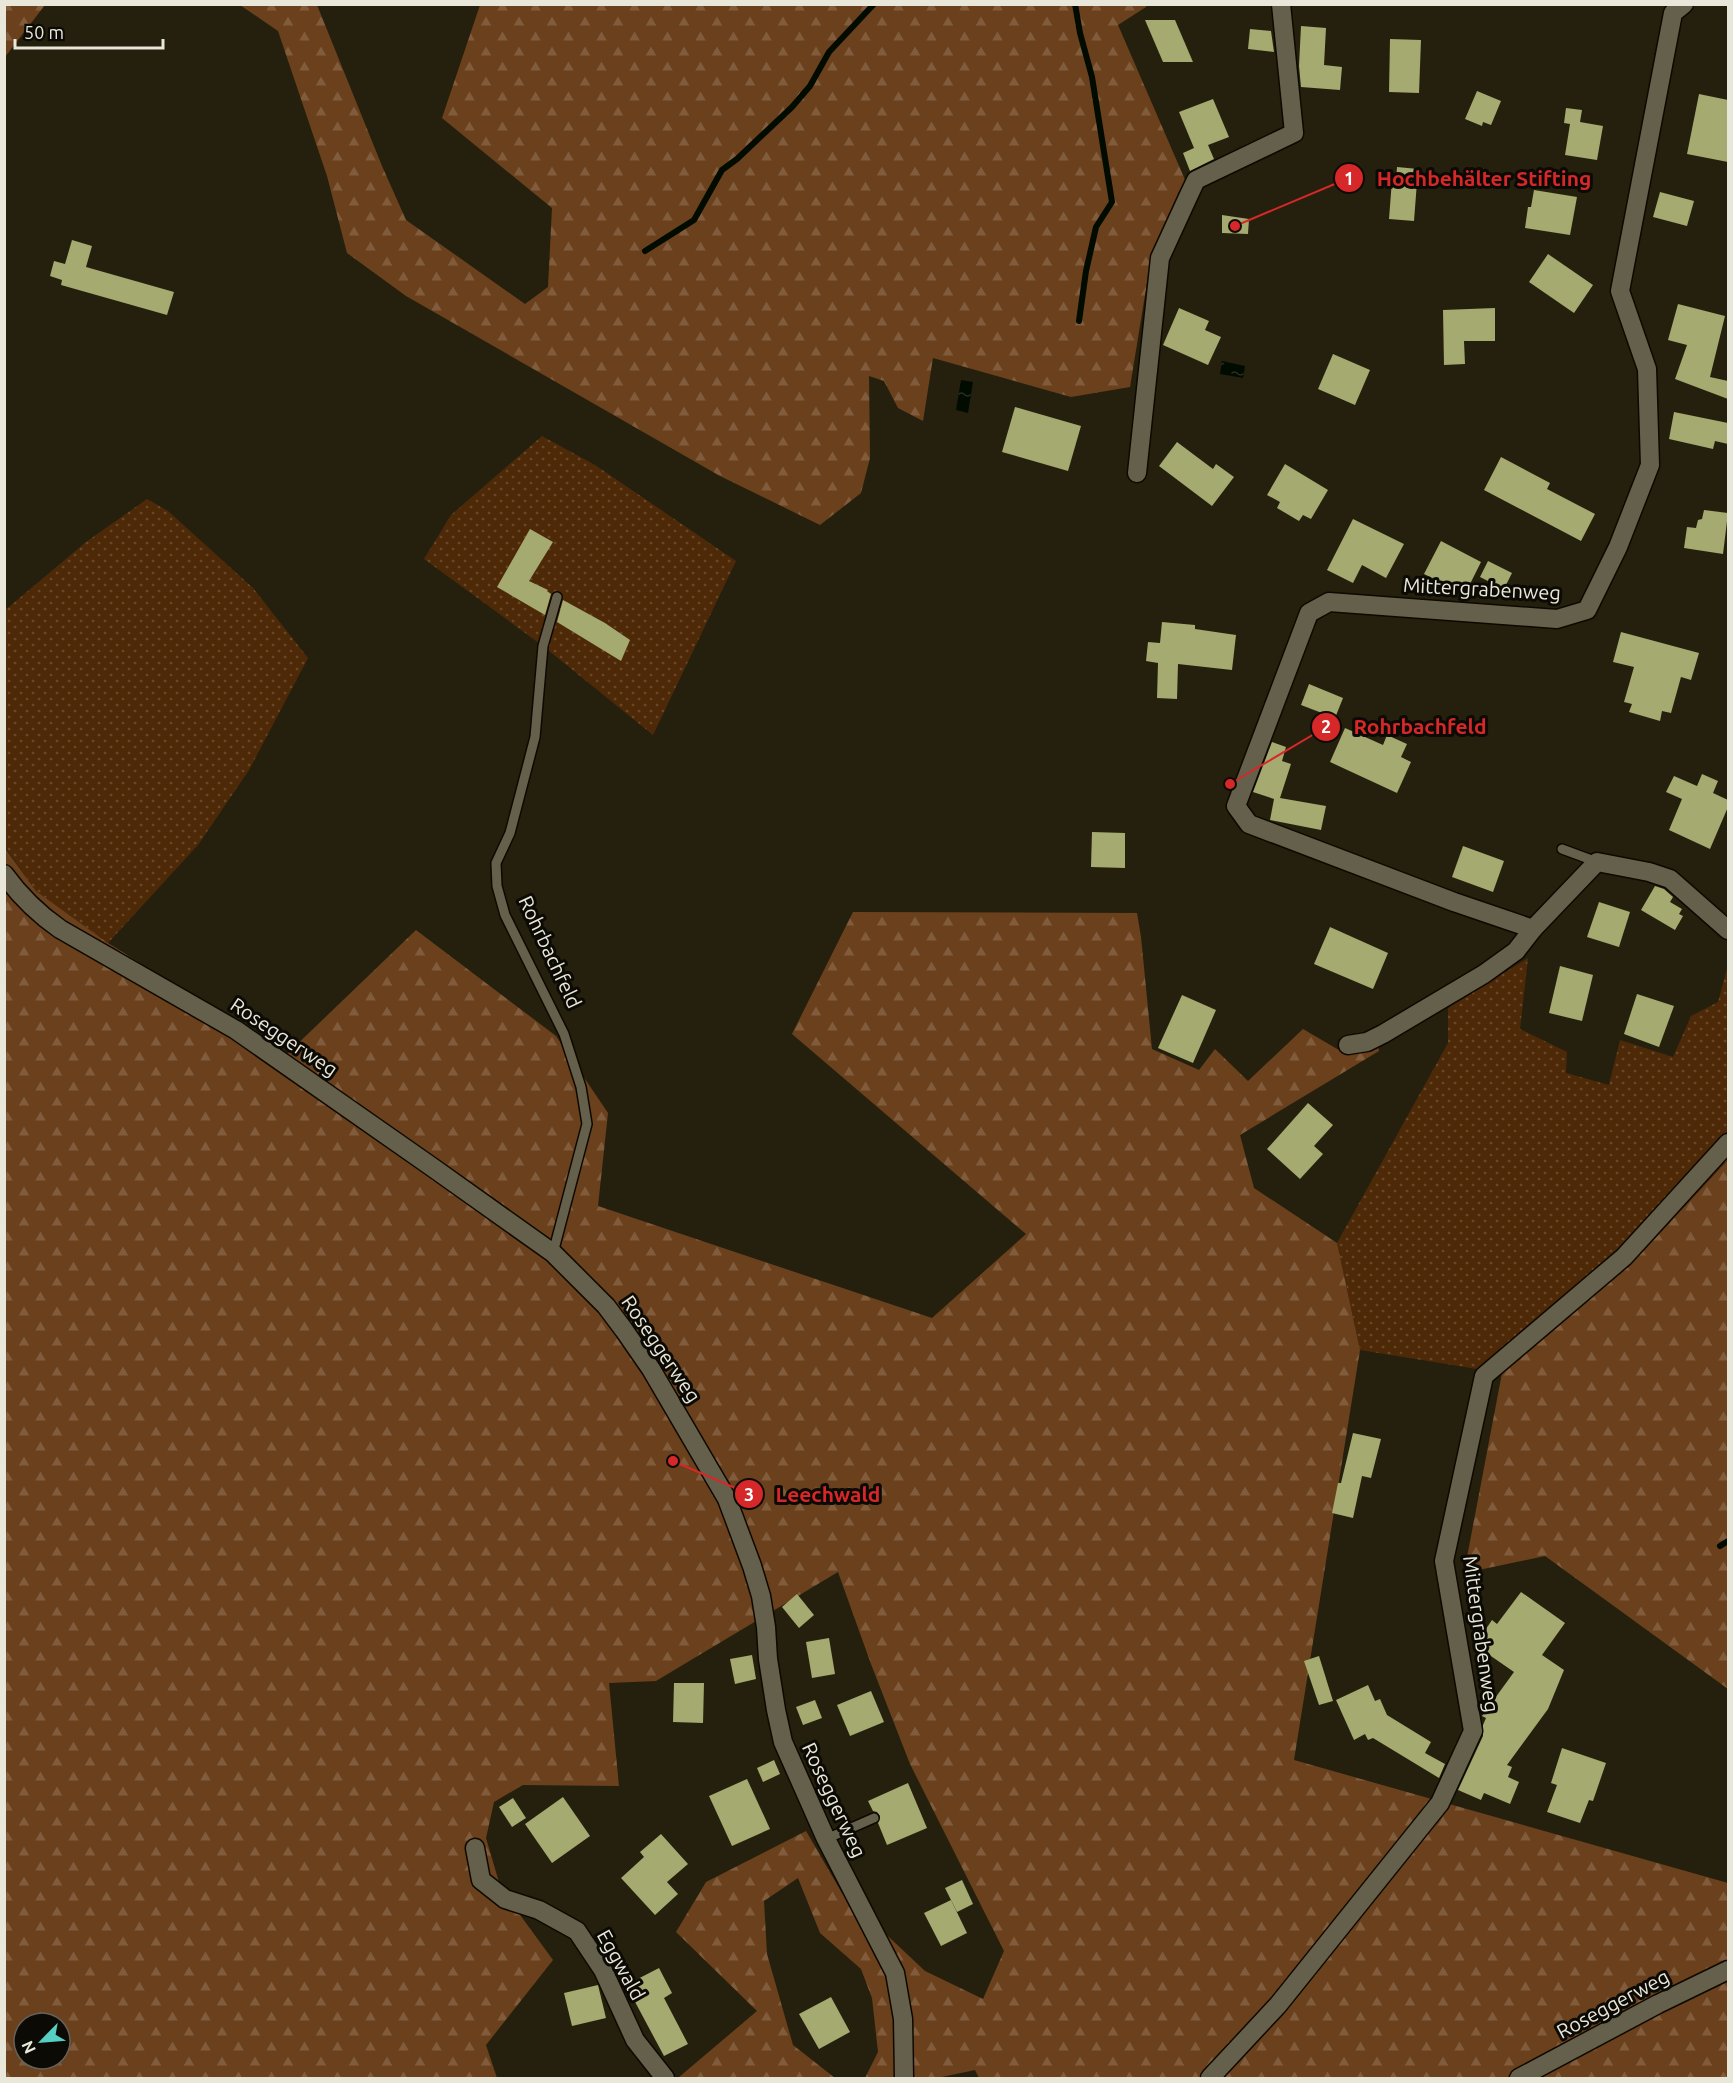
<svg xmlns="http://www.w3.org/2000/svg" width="1733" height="2083" viewBox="0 0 1733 2083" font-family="Ubuntu,sans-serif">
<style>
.grass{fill:url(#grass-dots)}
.forest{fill:url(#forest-firs);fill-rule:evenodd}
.water{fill:url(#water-ripples)}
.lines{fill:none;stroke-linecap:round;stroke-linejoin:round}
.stream{stroke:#010b00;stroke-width:6}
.building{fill:#a4aa70}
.service-casing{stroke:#0e0900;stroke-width:12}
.minor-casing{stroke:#0e0900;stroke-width:21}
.service{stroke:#65604b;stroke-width:9}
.minor{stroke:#65604b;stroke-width:18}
.labels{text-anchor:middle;stroke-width:6;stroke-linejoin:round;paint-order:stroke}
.street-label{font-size:20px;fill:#e9e6da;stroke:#0c0a04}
.leader{fill:none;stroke:#d62828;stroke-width:2}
.callout-dot{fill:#d62828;stroke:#0c0a04;stroke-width:2}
.mark-label{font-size:18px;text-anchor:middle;font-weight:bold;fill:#fff}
.callout-label{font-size:21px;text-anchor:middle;font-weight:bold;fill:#d62828;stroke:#0c0a04;stroke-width:6;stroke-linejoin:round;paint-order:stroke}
</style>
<defs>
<pattern id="grass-dots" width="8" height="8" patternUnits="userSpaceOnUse" patternTransform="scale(1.5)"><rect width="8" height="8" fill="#4e2908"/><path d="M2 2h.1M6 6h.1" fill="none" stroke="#68482b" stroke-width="1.8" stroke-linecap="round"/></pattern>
<pattern id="forest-firs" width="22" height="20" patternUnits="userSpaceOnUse" patternTransform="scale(1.5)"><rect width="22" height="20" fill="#6b401c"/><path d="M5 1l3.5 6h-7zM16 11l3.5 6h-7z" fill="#805c3c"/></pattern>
<pattern id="water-ripples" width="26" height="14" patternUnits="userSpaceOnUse" patternTransform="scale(1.5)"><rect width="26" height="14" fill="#010b00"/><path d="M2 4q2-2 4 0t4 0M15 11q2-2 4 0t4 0" fill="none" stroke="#262f25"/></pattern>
</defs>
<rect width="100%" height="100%" fill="#25200d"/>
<g class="grass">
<polygon points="542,436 595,465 736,561 653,735 543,646 424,559 451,515"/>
<polygon points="147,499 168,511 253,588 308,658 249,770 198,845 108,943 36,891 5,847 4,611 86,542"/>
<polygon points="1528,958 1520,1029 1567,1052 1566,1073 1609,1085 1620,1040 1673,1057 1691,1016 1718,1002 1728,965 1728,1160 1631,1264 1502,1373 1360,1350 1337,1243 1448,1043 1448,1008"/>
</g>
<g class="forest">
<polygon points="5,4 45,5 5,57 4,5"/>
<polygon points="240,5 317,5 382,166 406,220 525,304 548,287 552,208 442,118 480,5 1146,5 1146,7 1118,25 1186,182 1152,252 1130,387 1071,397 933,358 923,421 898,408 884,381 869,376 870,458 861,493 820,525 720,476 406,296 347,253 327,176 278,31"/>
<path d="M4 847 36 891 108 943 286 1055 416 930 556 1036 608 1113 598 1206 932 1318 1026 1234 792 1034 853 912 1137 913 1141 937 1152 1049 1199 1070 1215 1049 1248 1081 1303 1029 1344 1053 1377 1040 1379 1051 1240 1135 1254 1188 1337 1243 1360 1350 1294 1760 1728 1883V2078H979L975 2070 937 2078H865L878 2052 872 1998 861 1969 820 1933 798 1878 764 1901 767 1954 793 2045 835 2078H678L757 2011 676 1932 706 1882 806 1831 842 1893 925 1971 983 1999 1004 1951 910 1764 871 1664 838 1572 656 1681 609 1683 619 1786 523 1785 494 1802 486 1838 501 1889 553 1960 486 2045 497 2078H5ZM24 2023H60V2059H24Z"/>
<polygon points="1728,1160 1728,1689 1545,1556 1464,1573 1502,1373 1631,1264"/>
</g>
<g class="water">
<polygon points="1222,361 1245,366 1243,378 1220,374"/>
<polygon points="961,380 973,382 968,413 956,410"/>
</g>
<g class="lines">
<g class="stream">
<polyline points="1075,4 1080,33 1092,77 1112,202 1096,227 1086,271 1079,321"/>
<polyline points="645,251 694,220 722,170 737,159 792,107 810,86 829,52 874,4"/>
<polyline points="1720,1546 1728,1541"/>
</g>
</g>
<g class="building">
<polygon points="1145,20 1175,20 1193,62 1163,62"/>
<polygon points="1301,26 1326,28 1324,65 1342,67 1340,90 1301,87 1299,66"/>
<polygon points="1250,29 1271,31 1274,52 1248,49"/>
<polygon points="1390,39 1421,40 1419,93 1389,92"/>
<polygon points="1477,91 1501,101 1491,125 1483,122 1482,126 1465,119"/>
<polygon points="1699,94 1728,100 1728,162 1687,154"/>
<polygon points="1213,99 1229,137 1208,145 1214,159 1190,171 1183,153 1194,148 1179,112"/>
<polygon points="1566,108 1582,110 1580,122 1603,126 1597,160 1565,155 1570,124 1564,123"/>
<polygon points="1397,167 1418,169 1414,221 1389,219 1392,180 1396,181"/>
<polygon points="1534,190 1577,197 1570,235 1525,228 1528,207 1531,207"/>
<polygon points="1660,192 1694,201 1687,226 1653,217"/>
<polygon points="1222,215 1249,219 1248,234 1222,233"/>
<polygon points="72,240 92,246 86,267 174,292 167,315 61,285 62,280 50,276 54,261 65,264"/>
<polygon points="1548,254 1593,285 1574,313 1529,282"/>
<polygon points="1678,304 1725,316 1710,377 1728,381 1728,399 1675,379 1687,345 1668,340"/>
<polygon points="1179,308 1209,321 1205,330 1221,337 1208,365 1163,345"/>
<polygon points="1495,308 1495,341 1464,341 1465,364 1444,365 1443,310"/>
<polygon points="1333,354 1370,370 1355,405 1318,389"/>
<polygon points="1015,407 1081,426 1068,471 1002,452"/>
<polygon points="1674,412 1728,423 1728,444 1715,441 1713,449 1669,439"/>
<polygon points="1177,442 1213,469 1216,464 1234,477 1212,506 1159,466"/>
<polygon points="1501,457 1550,483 1547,489 1595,514 1581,541 1484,490"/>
<polygon points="1285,464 1328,490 1311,519 1303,515 1299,521 1277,508 1280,502 1267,495"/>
<polygon points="1704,510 1728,513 1723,554 1684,548 1687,527 1696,528 1698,520 1702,519"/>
<polygon points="1353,519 1404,544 1386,578 1362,565 1353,583 1327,570"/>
<polygon points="530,529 553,542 529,581 548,590 547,591 551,594 545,615 497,587"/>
<polygon points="1441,541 1481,562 1465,594 1424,574"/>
<polygon points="1488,561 1512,573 1504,589 1480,577"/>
<polygon points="563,600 605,623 630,640 621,661 557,622"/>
<polygon points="1162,622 1195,625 1195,629 1236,635 1232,670 1178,664 1177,699 1157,698 1158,663 1146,661 1148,642 1160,643"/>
<polygon points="1621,632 1699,653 1691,680 1681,677 1671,713 1662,711 1660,721 1629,712 1632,704 1624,702 1634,667 1613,662"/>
<polygon points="1309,684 1343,698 1335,718 1301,705"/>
<polygon points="1345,728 1383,745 1387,735 1407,744 1401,757 1411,762 1397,793 1330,762"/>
<polygon points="1272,742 1286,747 1282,761 1291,764 1280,798 1326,806 1321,830 1270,820 1274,799 1253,792"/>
<polygon points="1702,774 1718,781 1713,793 1728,800 1728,807 1710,849 1669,830 1682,799 1666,792 1674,776 1697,786"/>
<polygon points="1092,832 1125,833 1125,868 1091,867"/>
<polygon points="1463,846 1504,861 1493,892 1452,877"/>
<polygon points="1655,886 1664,889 1673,897 1670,902 1682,909 1679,914 1683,916 1675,930 1641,910"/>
<polygon points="1599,902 1630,912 1619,947 1587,937"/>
<polygon points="1330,927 1388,953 1373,989 1314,964"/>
<polygon points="1560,966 1593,975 1582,1021 1549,1013"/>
<polygon points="1637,994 1674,1006 1659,1047 1624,1034"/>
<polygon points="1182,995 1216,1010 1193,1063 1158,1048"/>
<polygon points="1308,1103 1333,1125 1314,1146 1323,1154 1300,1179 1267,1149"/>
<polygon points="1353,1433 1381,1439 1371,1478 1362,1476 1353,1518 1332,1513 1338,1483 1341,1483"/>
<polygon points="1521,1592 1565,1623 1542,1655 1564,1670 1548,1709 1507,1765 1512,1767 1508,1777 1519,1782 1510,1804 1484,1793 1481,1800 1458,1790 1483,1736 1483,1725 1486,1718 1482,1716 1514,1672 1475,1645 1492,1620 1497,1624"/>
<polygon points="797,1594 814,1615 799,1628 782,1607"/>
<polygon points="829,1638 835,1674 812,1678 806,1642"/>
<polygon points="752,1655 756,1679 735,1684 730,1659"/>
<polygon points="1319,1656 1333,1701 1319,1705 1304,1661"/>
<polygon points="674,1683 704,1683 703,1723 673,1722"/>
<polygon points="1368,1685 1375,1701 1380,1699 1387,1715 1431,1742 1425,1753 1445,1764 1439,1778 1373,1738 1368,1740 1365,1734 1354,1740 1336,1700"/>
<polygon points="871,1691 884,1722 850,1736 837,1705"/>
<polygon points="815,1700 822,1718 803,1725 796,1707"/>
<polygon points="1562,1748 1606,1763 1593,1801 1589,1800 1580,1823 1547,1812 1557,1785 1551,1783"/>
<polygon points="774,1760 780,1774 763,1782 757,1768"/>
<polygon points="747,1779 770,1829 732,1846 709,1796"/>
<polygon points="908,1783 927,1828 887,1845 878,1823 880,1816 877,1812 873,1811 868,1801"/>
<polygon points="563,1797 590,1836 552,1863 525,1824"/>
<polygon points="513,1798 526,1818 512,1827 499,1807"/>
<polygon points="661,1834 688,1864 667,1882 678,1894 655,1915 621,1878 644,1857 640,1852"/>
<polygon points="962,1880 973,1904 957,1912 945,1888"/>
<polygon points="951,1900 967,1933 941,1946 924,1913"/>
<polygon points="659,1968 672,1993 664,1998 688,2044 664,2056 626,1985"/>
<polygon points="598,1985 606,2018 572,2026 564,1993"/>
<polygon points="831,1997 850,2032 819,2049 799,2014"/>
</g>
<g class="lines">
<defs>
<g id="service">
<polyline points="1562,849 1597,862"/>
<polyline points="553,1253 587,1124 581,1087 564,1034 505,915 497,886 496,863 510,833 535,737 543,646 557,597"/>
<polyline points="826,1839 874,1818"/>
</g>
<g id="minor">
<polyline points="1684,4 1673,13 1620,291 1647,369 1650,465 1618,547 1587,610 1557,619 1329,602 1309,613 1236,806 1249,824 1454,902 1533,929 1597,862 1649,872 1670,879 1728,930"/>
<polyline points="1137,473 1160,258 1188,197 1196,180 1294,133 1281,4"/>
<path d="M4 874C20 896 37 913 60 929L236 1030 432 1167 553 1253 606 1306 624 1330 651 1369 727 1499 752 1566 761 1596 766 1627 768 1659 776 1710 783 1742 826 1839 895 1973 903 2019 904 2078"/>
<polyline points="1348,1045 1367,1042 1383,1034 1484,974 1516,951 1533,929"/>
<polyline points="475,1848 481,1880 505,1899 539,1910 577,1931 603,1970 635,2040 665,2078"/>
<polyline points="1210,2078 1278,2005 1440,1803 1473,1731 1444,1561 1484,1376 1624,1257 1728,1143"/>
<polyline points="1519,2078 1658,2004 1728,1970"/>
</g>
</defs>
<use href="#service" class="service-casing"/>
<use href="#minor" class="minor-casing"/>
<use href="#service" class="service"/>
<use href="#minor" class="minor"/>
</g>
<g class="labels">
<g class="street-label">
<text transform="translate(1482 589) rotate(3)" y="7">Mittergrabenweg</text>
<text transform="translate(550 952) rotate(65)" y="7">Rohrbachfeld</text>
<text transform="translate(284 1037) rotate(34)" y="7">Roseggerweg</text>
<text transform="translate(661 1349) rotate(56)" y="7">Roseggerweg</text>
<text transform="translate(1481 1634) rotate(82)" y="7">Mittergrabenweg</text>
<text transform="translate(834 1800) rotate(65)" y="7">Roseggerweg</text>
<text transform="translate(621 1965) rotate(61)" y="7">Eggwald</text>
<text transform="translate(1613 2004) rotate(-28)" y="7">Roseggerweg</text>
</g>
</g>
<path class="leader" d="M1235 226L1349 178M1230 784L1326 727M673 1461L749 1494"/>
<g class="callout-dot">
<circle cx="1235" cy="226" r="6"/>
<circle cx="1230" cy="784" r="6"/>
<circle cx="673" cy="1461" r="6"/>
<circle cx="1349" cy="178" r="15"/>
<circle cx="1326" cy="727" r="15"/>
<circle cx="749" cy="1494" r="15"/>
</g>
<g class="mark-label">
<text x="1349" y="185">1</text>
<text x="1326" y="733">2</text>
<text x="749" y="1501">3</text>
</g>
<g class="callout-label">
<text x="1484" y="186">Hochbehälter Stifting</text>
<text x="1420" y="734">Rohrbachfeld</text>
<text x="828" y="1502">Leechwald</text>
</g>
<rect width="1733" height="2083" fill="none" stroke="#e9e6da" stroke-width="12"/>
<g transform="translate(42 2041) rotate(245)"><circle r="28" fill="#0c0a04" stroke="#64625a" stroke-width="1.5"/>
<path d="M0-4.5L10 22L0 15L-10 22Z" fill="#56cec3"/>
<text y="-9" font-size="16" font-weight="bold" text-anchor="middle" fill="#e9e6da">N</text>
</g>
<path d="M15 39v9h148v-9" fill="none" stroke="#e9e6da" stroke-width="3"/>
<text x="24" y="39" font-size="18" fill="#e9e6da" stroke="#0c0a04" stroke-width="4.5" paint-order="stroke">50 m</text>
</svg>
